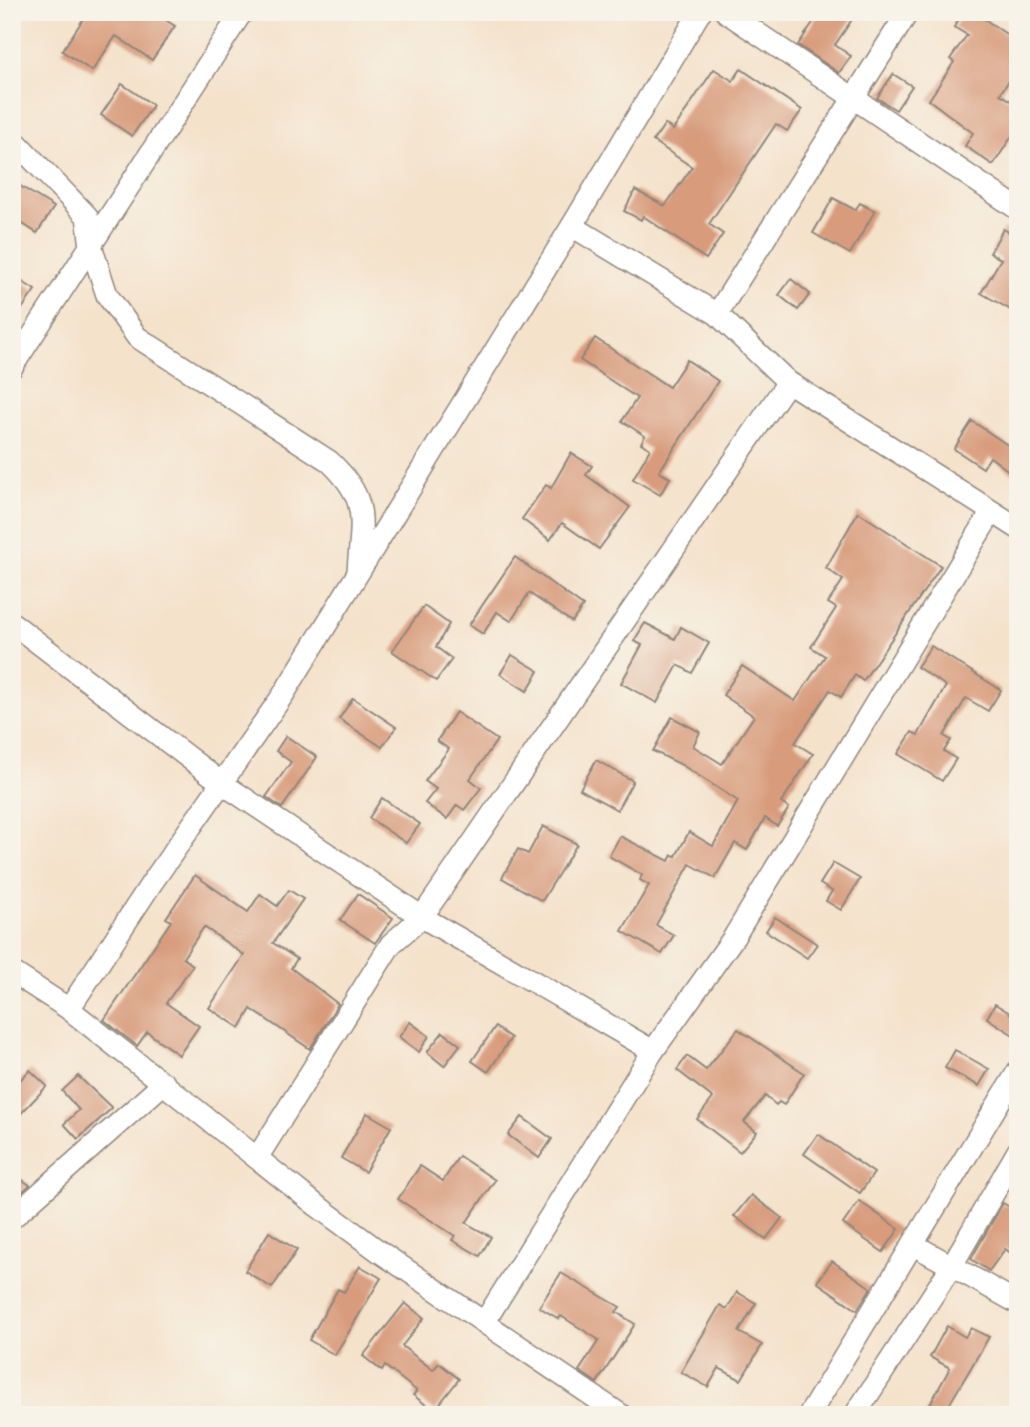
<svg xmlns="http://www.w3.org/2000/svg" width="1030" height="1427" viewBox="0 0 1030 1427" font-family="'Playpen Sans',sans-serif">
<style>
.building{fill:#d89b7b}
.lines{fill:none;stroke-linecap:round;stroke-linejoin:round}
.minor-casing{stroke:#90867b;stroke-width:24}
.minor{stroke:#fff;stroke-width:21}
</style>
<rect width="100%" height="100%" fill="#f7f3e8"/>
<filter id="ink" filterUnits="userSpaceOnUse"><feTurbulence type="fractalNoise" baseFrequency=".0143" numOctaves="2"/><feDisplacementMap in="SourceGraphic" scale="14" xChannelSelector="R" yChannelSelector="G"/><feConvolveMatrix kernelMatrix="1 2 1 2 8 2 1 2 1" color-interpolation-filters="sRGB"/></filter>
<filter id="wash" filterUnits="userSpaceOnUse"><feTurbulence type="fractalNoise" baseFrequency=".00686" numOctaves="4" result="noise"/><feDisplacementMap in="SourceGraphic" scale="28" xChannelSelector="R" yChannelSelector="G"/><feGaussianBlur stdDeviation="1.57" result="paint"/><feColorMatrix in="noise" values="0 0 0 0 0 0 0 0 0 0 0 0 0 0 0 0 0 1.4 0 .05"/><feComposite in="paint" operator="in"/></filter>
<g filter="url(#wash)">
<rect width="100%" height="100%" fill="#f4e2cb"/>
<g id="blocks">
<g class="building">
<polygon points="88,12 153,12 175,26 152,60 116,36 92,71 62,51"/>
<polygon points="820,12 857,12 835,45 851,56 839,73 798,45"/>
<polygon points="964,12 974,12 1018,42 1018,67 1000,94 1018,105 1018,127 993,165 965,146 973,133 929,100 954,62 950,59 967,35 954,27"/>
<polygon points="714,69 733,81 741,69 802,110 787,131 776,124 709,224 723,234 706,259 643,216 641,220 624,211 635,190 665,206 692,167 653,141 665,124 673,130"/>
<polygon points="893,74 912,86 896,110 877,98"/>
<polygon points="122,84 153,105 132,136 101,115"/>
<polygon points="12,181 54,207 37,233 12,217"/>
<polygon points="833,198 855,210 860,203 875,211 850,254 813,233"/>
<polygon points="1003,229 1014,235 1018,229 1018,314 981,293 1001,259 990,253"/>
<polygon points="12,275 35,290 12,323"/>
<polygon points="791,279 810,294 798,310 779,295"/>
<polygon points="595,338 669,387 687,360 718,381 659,472 670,478 660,495 633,479 650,449 641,443 645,436 622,421 637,398 580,360"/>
<polygon points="972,421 1018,452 1018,478 990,457 983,468 954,449"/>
<polygon points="571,453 592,466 586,475 630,507 599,549 562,523 550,540 522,519 546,485 551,488"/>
<polygon points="858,512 941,566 863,681 855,675 841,697 830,690 795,743 813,754 781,803 789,808 777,826 765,818 747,850 735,843 715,878 690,864 656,925 674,935 662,954 622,931 649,885 640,880 642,875 609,856 620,836 669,861 672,855 676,856 689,832 713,846 738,801 682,765 653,751 672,717 700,732 693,746 722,764 754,716 723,695 742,666 795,701 825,656 811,647 836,608 828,603 843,580 826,568"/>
<polygon points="515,557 583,606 572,622 529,593 511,621 497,612 483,634 469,625"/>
<polygon points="424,606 449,624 436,647 452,659 436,681 392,651"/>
<polygon points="645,623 675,639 681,627 709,643 692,673 678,665 657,703 621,683 642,645 634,641"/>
<polygon points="931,646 1001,690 988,711 966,698 944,736 951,740 944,751 956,759 942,781 898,754 912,732 918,735 946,686 917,667"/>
<polygon points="512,655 539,671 527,691 500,674"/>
<polygon points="353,698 396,727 382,747 339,719"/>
<polygon points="456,712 497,740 470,779 481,788 464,810 457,805 447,819 425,803 436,789 425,781 449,749 437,741"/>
<polygon points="286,736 317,757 282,808 266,797 291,762 276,751"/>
<polygon points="596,760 633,781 617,810 580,789"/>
<polygon points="382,798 420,824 406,843 369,818"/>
<polygon points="543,826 577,844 542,901 502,878 518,849 528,854"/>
<polygon points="833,863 860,879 841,910 826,901 832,891 820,884"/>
<polygon points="195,875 248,912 260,894 277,906 289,890 303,899 273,943 297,959 291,968 338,1004 310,1049 251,1009 240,1028 209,1008 244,955 204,927 183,958 193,965 166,1003 199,1026 179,1055 147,1032 137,1046 104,1020 171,921 166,918"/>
<polygon points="358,894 393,918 375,943 340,920"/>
<polygon points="775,917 817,944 807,958 766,931"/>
<polygon points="995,1004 1018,1018 1018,1038 987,1018"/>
<polygon points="410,1022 429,1036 419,1052 399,1037"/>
<polygon points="495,1027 511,1038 488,1072 472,1061"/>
<polygon points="738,1029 804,1073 784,1105 779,1102 776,1105 765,1096 744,1122 757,1132 740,1152 697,1119 713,1098 677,1070 687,1056 706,1070"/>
<polygon points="443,1032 460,1045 444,1066 427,1052"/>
<polygon points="955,1050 989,1069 979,1086 945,1068"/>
<polygon points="30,1070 47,1086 12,1123 12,1088"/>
<polygon points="78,1076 112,1108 78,1139 64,1124 79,1110 62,1091"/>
<polygon points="367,1113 391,1127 365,1172 341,1158"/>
<polygon points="522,1117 552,1139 539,1158 508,1135"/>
<polygon points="818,1134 874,1173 860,1193 804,1154"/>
<polygon points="459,1156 495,1180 466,1223 491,1237 480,1256 452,1240 455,1236 398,1199 420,1166 443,1181"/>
<polygon points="12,1173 30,1185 12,1200"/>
<polygon points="751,1195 782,1218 766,1239 734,1216"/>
<polygon points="859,1201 899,1229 883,1252 843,1224"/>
<polygon points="1003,1203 1018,1212 1018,1258 1005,1249 989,1271 971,1259"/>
<polygon points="269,1232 297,1250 272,1288 245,1271"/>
<polygon points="832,1261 871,1288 857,1310 817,1282"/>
<polygon points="360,1266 381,1278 335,1355 309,1340 338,1289 344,1292"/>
<polygon points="561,1273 620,1307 616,1312 635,1324 597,1383 579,1371 599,1340 561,1316 559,1319 539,1307"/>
<polygon points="737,1292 756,1303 739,1332 762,1345 741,1380 719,1368 708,1387 681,1372 720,1305 727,1309"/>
<polygon points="405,1303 424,1318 402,1346 433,1370 439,1363 459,1379 434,1411 413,1395 417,1391 385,1366 382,1371 363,1356"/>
<polygon points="947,1326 965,1337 971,1328 989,1337 943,1415 924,1415 950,1368 930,1357"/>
</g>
</g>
</g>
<g filter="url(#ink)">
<use href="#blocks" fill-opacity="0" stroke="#90867b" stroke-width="2"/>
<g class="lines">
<defs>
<g id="minor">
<polyline points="726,12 1018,209"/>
<path d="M12 138 87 216 91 246 107 295 137 337 329 461C371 500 361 520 358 572"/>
<polyline points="572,226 717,314 788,382 1018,528"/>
<polyline points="717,314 908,12"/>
<polyline points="12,367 242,12"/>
<polyline points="12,623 223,784 422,917 653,1051"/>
<polyline points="12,972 69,1009 316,1205 380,1252 621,1415"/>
<polyline points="69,1009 151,884 283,695 572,226 700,12"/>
<polyline points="257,1158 391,944 422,917 788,382"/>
<polyline points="12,1218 164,1083"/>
<polyline points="914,1245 1018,1303"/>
<polyline points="485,1321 653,1051 734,937 991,513"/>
<polyline points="809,1415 1018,1071"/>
<polyline points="855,1415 951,1267 1018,1151"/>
</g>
</defs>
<use href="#minor" class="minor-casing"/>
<use href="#minor" class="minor"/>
</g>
</g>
<rect width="1030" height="1427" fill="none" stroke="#f7f3e8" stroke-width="42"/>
</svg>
